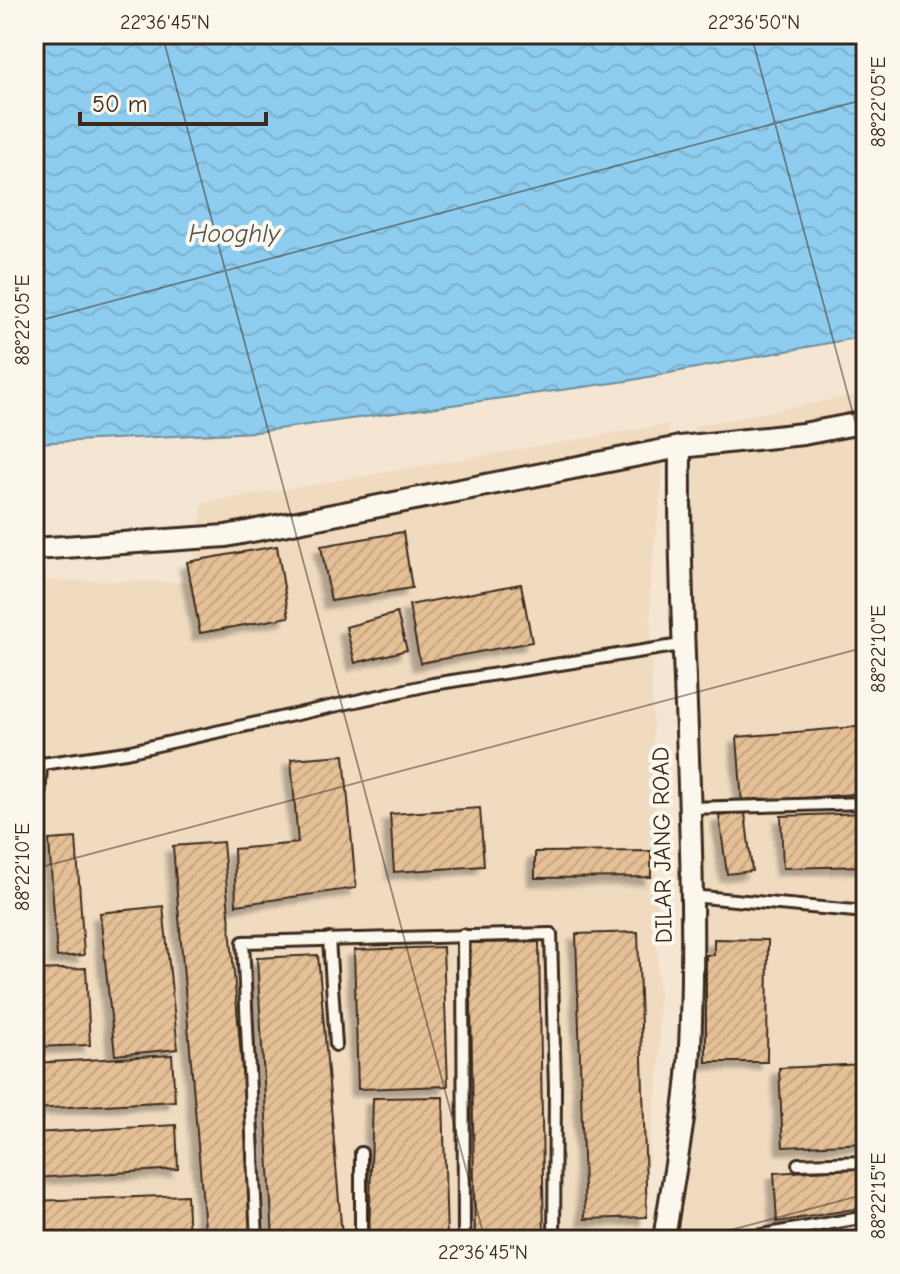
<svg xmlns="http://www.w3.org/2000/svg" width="900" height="1274" viewBox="0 0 900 1274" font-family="'Comic Neue',sans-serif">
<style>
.built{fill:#f0dbc0}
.water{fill:url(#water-waves);stroke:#6d8c9b;stroke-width:2}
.building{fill:url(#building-hatch);stroke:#3b2a1e;stroke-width:2;filter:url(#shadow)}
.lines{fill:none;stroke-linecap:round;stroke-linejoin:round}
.lane-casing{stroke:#3b2a1e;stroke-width:16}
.street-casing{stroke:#3b2a1e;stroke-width:26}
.lane{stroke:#fbf7ec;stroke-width:10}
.street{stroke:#fbf7ec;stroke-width:20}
.ticks{fill:none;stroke:#3b2a1e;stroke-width:2;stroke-opacity:0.45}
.labels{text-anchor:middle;stroke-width:8;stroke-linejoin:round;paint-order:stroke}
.street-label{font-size:24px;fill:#3b2a1e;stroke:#fbf7ec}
.water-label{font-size:26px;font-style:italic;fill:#505352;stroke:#fbf7ec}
.neatline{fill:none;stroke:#3b2a1e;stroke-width:3}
.ticks-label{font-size:20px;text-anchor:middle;fill:#3b2a1e}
</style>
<defs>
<pattern id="water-waves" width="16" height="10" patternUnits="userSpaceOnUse" patternTransform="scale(2)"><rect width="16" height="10" fill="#8ecdef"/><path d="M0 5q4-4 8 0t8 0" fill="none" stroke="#7bb0cc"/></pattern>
<pattern id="building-hatch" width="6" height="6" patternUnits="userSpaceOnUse" patternTransform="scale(2)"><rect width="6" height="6" fill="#e5c096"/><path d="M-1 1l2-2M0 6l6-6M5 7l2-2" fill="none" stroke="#c5a581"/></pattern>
<filter id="shadow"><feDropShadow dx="-7" dy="7" stdDeviation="2" flood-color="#0004"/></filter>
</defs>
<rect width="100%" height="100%" fill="#f4e6d2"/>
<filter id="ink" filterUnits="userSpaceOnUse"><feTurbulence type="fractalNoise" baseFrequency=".0125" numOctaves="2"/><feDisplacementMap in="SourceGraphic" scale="16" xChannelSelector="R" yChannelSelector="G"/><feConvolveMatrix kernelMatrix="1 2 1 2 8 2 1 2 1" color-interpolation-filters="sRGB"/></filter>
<g filter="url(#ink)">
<g class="built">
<polygon points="866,393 866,1240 672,1240 694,1063 694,426"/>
<polygon points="669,424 650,586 660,1065 638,1240 34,1240 34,580 190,582 203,503"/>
</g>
<polygon class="water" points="34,34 866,34 866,336 627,381 256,432 34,443"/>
<g class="building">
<polygon points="403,532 412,588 331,601 321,546"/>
<polygon points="277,546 289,617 200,633 187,562"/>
<polygon points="34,578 41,578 40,641 34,641"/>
<polygon points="521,584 532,642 420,663 409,605"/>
<polygon points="397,613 407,650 355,663 346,627"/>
<polygon points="866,726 866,793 742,803 737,737"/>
<polygon points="344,755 356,888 236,905 234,849 298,843 291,759"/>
<polygon points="480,808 484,866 394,872 390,814"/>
<polygon points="745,813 752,871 727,874 719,816"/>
<polygon points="866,813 866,866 783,868 781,816"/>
<polygon points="76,838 84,955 57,957 49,840"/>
<polygon points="223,842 256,1236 206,1240 173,846"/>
<polygon points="651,851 651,877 535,878 535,852"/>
<polygon points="163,906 178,1049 115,1055 100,913"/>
<polygon points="638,932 647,1217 585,1219 576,934"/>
<polygon points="714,939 768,940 767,1062 706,1062 706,955 714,955"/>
<polygon points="539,942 544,1238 475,1239 470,943"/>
<polygon points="443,947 448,1086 358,1089 354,950"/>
<polygon points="318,955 342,1236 273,1239 257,958"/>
<polygon points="86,968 90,1045 34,1047 35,970"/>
<polygon points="172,1055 175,1101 34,1109 34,1063"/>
<polygon points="866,1064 866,1143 783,1147 779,1068"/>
<polygon points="443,1097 447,1240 369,1240 373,1098"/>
<polygon points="176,1125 178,1169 34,1178 34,1133"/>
<polygon points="866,1168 866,1207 777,1222 774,1173"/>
<polygon points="187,1195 189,1240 34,1240 34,1201"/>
</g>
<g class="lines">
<defs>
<g id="lane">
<polyline points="35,765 126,752 433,684 681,645"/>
<polyline points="689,808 866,803"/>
<polyline points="691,896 866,912"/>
<polyline points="463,935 464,1240"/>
<polyline points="329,939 336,1045"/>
<polyline points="798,1164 866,1162"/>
<polyline points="257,1240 243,942 551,934 555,1088 554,1240"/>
<polyline points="361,1240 361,1153"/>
<polyline points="734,1240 866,1217"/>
</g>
<g id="street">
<polyline points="34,549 226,536 680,447 803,434 866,422"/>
<polyline points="34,801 36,765"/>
<path d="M664 1240C673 1177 687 1111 690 1048 699 847 678 647 680 447"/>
</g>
</defs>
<use href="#lane" class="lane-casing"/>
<use href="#street" class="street-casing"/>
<use href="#lane" class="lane"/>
<use href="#street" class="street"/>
</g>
</g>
<path class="ticks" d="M162 34 485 1240M751 34 866 462M34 322 866 99M34 869 866 647M693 1240 866 1194"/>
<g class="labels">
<g class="street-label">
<text transform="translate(662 845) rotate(-91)" y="8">DILAR JANG ROAD</text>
</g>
<g class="water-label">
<text x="234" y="242">Hooghly</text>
</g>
</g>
<rect width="900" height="1274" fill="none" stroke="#fbf7ec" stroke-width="88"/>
<path d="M80 112v12h186v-12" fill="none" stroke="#3b2a1e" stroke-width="4"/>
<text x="92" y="112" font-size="24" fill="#3b2a1e" stroke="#fbf7ec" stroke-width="6" paint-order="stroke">50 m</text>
<rect x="44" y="44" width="812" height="1186" class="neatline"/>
<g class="ticks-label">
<text x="165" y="29">22°36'45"N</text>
<text x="754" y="29">22°36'50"N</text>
<text transform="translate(878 102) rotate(-90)" y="7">88°22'05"E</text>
<text transform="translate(22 320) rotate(-90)" y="7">88°22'05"E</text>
<text transform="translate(878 649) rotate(-90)" y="7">88°22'10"E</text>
<text transform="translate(22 867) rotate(-90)" y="7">88°22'10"E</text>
<text transform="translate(878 1196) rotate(-90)" y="7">88°22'15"E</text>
<text x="483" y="1259">22°36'45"N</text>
</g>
</svg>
